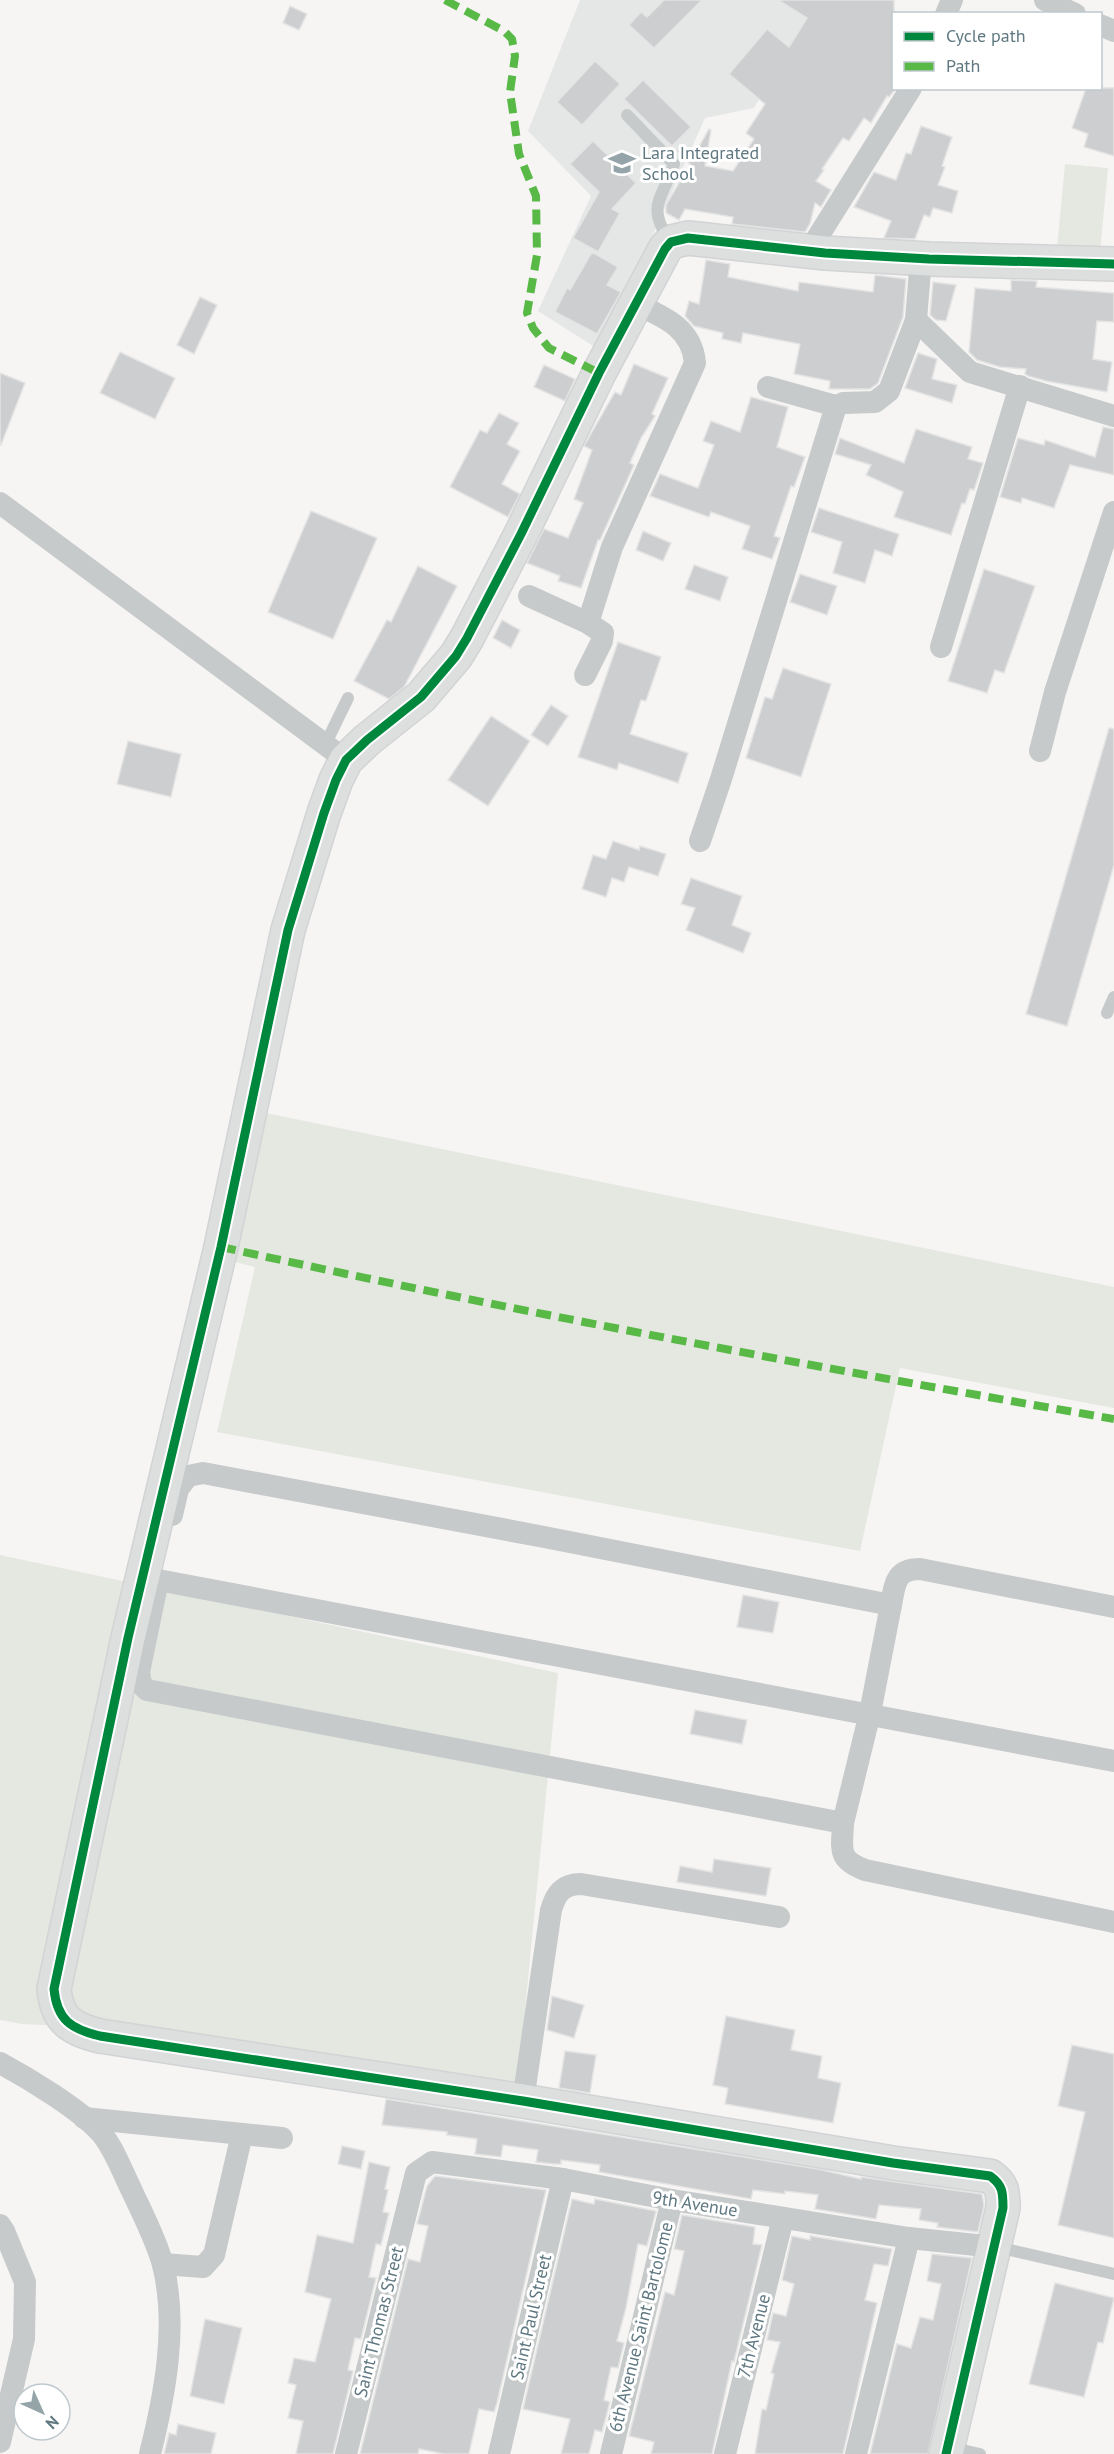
<svg xmlns="http://www.w3.org/2000/svg" width="1114" height="2454" viewBox="0 0 1114 2454" font-family="'PT Sans',sans-serif">
<style>
.built{fill:#e5e7e7}
.green{fill:#e5e7e1}
.building{fill:#cdcecf;stroke:#e5e4e4;stroke-width:1.5}
.lines{fill:none;stroke-linecap:round;stroke-linejoin:round}
.secondary-casing{stroke:#d2d3d4;stroke-width:36}
.lane{stroke:#c7caca;stroke-width:12}
.street{stroke:#c7caca;stroke-width:22}
.secondary{stroke:#dddfdf;stroke-width:33}
.quiet{stroke:#58b947;stroke-width:8;stroke-dasharray:15 8;stroke-linecap:butt}
.cycleway-casing{stroke:#fff;stroke-width:13}
.cycleway{stroke:#00873e;stroke-width:9}
.labels{text-anchor:middle;stroke-width:6;stroke-linejoin:round;paint-order:stroke}
.poi-label{font-size:18px;fill:#5f7881;stroke:#fff;text-anchor:start}
.street-label{font-size:18px;fill:#5f7881;stroke:#fff}
</style>
<rect width="100%" height="100%" fill="#f6f5f4"/>
<polygon class="built" points="580,0 817,0 754,108 705,118 601,351 538,311 591,196 528,131"/>
<g class="green">
<polygon points="1065,164 1108,168 1100,252 1057,248"/>
<polygon points="261,1112 1114,1287 1114,1408 900,1368 860,1551 217,1432 255,1267 227,1260"/>
<polygon points="0,1555 558,1673 517,2092 100,2028 22,2024 0,2020"/>
</g>
<g class="building">
<polygon points="664,0 702,0 654,48 629,25 641,12 647,17"/>
<polygon points="778,0 894,0 894,91 889,97 887,96 871,123 864,118 849,141 843,138 822,169 824,170 816,181 831,190 821,207 815,203 810,224 805,232 732,224 733,217 685,209 679,220 666,213 666,205 690,164 674,149 696,152 709,129 711,130 705,166 733,171 754,139 746,133 765,104 729,74 767,29 789,47 807,18"/>
<polygon points="290,6 307,14 299,30 283,23"/>
<polygon points="595,61 620,84 582,125 557,102"/>
<polygon points="643,80 691,127 672,146 624,99"/>
<polygon points="1086,88 1114,88 1114,156 1084,147 1088,134 1072,128"/>
<polygon points="921,126 952,137 942,166 945,167 938,185 958,191 952,213 933,208 930,217 924,215 915,239 884,238 891,221 854,207 874,172 896,180 906,153 911,154"/>
<polygon points="593,141 636,183 612,209 620,213 598,252 573,238 599,192 570,164"/>
<polygon points="592,252 618,267 607,285 621,292 597,334 555,312 567,288 570,290"/>
<polygon points="706,260 730,264 728,277 798,291 799,282 873,292 875,275 906,279 903,317 878,383 870,389 829,389 830,381 794,374 800,344 743,333 741,343 722,339 723,333 694,326 685,316 689,301 699,304"/>
<polygon points="1011,280 1037,281 1036,287 1114,293 1114,322 1097,321 1093,359 1112,362 1107,392 1046,381 1028,376 1025,374 1026,369 1000,367 977,360 969,352 975,288 1011,291"/>
<polygon points="933,282 956,285 946,321 936,320 930,315"/>
<polygon points="200,297 217,305 194,354 177,345"/>
<polygon points="120,352 175,378 155,419 100,393"/>
<polygon points="918,353 937,359 932,379 957,385 952,403 905,388"/>
<polygon points="634,364 668,378 652,414 655,416 641,438 630,463 634,465 600,540 598,540 581,588 558,581 560,576 527,563 544,529 568,538 583,503 574,499 592,450 584,446 615,392 621,395"/>
<polygon points="544,365 575,379 565,401 534,387"/>
<polygon points="0,373 25,383 1,445 0,445"/>
<polygon points="751,397 788,407 777,447 805,457 794,487 791,486 774,536 780,538 772,559 742,549 750,526 711,512 709,517 650,496 660,474 698,488 714,445 703,441 711,421 740,432"/>
<polygon points="499,413 519,423 507,444 520,451 502,484 520,494 508,517 450,487 480,430 487,433"/>
<polygon points="1103,427 1114,429 1114,475 1070,465 1054,508 1022,498 1021,503 1000,497 1018,438 1044,445 1045,440 1095,457"/>
<polygon points="916,429 972,447 968,459 983,463 974,490 970,489 965,504 962,503 951,535 894,517 903,492 866,475 871,465 835,454 840,438 904,463"/>
<polygon points="819,508 899,534 892,556 875,550 865,583 833,573 842,542 811,532"/>
<polygon points="311,511 377,538 333,639 268,612"/>
<polygon points="643,531 671,543 663,561 636,550"/>
<polygon points="694,565 728,577 720,601 685,589"/>
<polygon points="418,566 457,586 404,687 389,699 354,681 387,620 391,622"/>
<polygon points="984,569 1035,586 1004,673 995,670 987,693 948,681"/>
<polygon points="800,574 837,586 827,615 790,602"/>
<polygon points="502,620 520,630 511,648 493,638"/>
<polygon points="618,642 661,657 646,701 641,700 630,734 688,753 678,783 619,763 617,770 578,757"/>
<polygon points="783,668 831,684 801,777 746,758 765,697 772,699"/>
<polygon points="551,705 568,716 548,746 531,735"/>
<polygon points="491,716 530,741 488,806 448,780"/>
<polygon points="1109,728 1114,729 1114,865 1067,1026 1026,1014"/>
<polygon points="128,741 181,754 171,797 117,784"/>
<polygon points="613,841 639,850 640,846 666,854 658,876 629,867 624,882 612,878 606,897 582,889 593,855 606,859"/>
<polygon points="691,878 742,896 732,925 751,933 743,953 686,930 695,908 681,904"/>
<polygon points="743,1595 779,1602 773,1633 737,1627"/>
<polygon points="695,1710 747,1720 742,1744 690,1734"/>
<polygon points="714,1859 771,1868 766,1896 677,1882 680,1866 712,1872"/>
<polygon points="552,1996 584,2005 574,2038 547,2030"/>
<polygon points="726,2016 795,2030 791,2050 822,2056 818,2078 841,2083 833,2123 725,2104 728,2088 713,2085"/>
<polygon points="1072,2045 1114,2054 1114,2238 1058,2225 1085,2112 1058,2106"/>
<polygon points="565,2051 596,2055 590,2093 559,2088"/>
<polygon points="386,2099 818,2169 861,2179 861,2177 982,2194 984,2206 978,2232 937,2227 938,2223 919,2220 921,2209 879,2205 876,2219 815,2209 818,2195 785,2191 785,2194 753,2190 751,2199 599,2172 600,2165 561,2160 561,2164 554,2164 536,2162 538,2150 503,2145 501,2157 475,2154 477,2139 447,2135 447,2132 382,2125"/>
<polygon points="342,2146 365,2151 361,2169 338,2164"/>
<polygon points="369,2162 390,2167 385,2189 388,2190 383,2212 389,2213 381,2245 376,2244 369,2277 376,2278 361,2339 355,2338 348,2370 353,2371 333,2454 296,2454 303,2421 288,2418 296,2385 288,2383 294,2358 315,2362 331,2299 305,2292 317,2235 353,2243"/>
<polygon points="435,2176 546,2190 497,2403 494,2412 479,2409 469,2454 444,2454 419,2449 418,2454 360,2454 408,2259 420,2262 428,2226 417,2224 427,2186"/>
<polygon points="572,2199 594,2204 595,2199 656,2211 647,2246 638,2244 626,2308 617,2341 624,2343 618,2368 611,2367 604,2400 610,2402 602,2432 595,2430 589,2454 561,2454 570,2419 523,2409"/>
<polygon points="682,2215 755,2227 753,2244 762,2245 734,2362 732,2361 712,2454 651,2454 654,2442 629,2436 665,2292 674,2295 684,2251 674,2249"/>
<polygon points="792,2236 810,2240 810,2236 892,2249 888,2266 874,2264 865,2300 877,2303 843,2454 755,2454 762,2409 766,2410 774,2374 771,2373 780,2342 767,2340 773,2313 786,2316 794,2284 782,2280"/>
<polygon points="932,2254 972,2258 928,2454 870,2454 897,2344 911,2348 920,2317 933,2320 941,2284 927,2281"/>
<polygon points="1055,2283 1114,2298 1103,2343 1098,2342 1084,2397 1029,2384"/>
<polygon points="205,2319 242,2328 224,2404 190,2396"/>
<polygon points="178,2424 216,2433 211,2454 164,2454 169,2433 176,2435"/>
</g>
<g class="lines">
<defs>
<path id="secondary" d="M946 2454 1003 2208C1003 2193 1003 2185 990 2176L893 2163 523 2101 100 2036C71 2029 57 2020 54 1989L128 1638 221 1247 288 930 324 813 336 780 346 760 367 740 421 697 456 656 467 638 521 534 599 373 665 249 671 242 688 238 825 253 929 259 1114 264"/>
</defs>
<use href="#secondary" class="secondary-casing"/>
<g class="lane">
<path d="M627 115 674 164C663 199 645 205 670 241"/>
<polyline points="325,745 348,698"/>
<polyline points="1107,1013 1114,997"/>
<polyline points="997,2247 1114,2274"/>
<polyline points="949,2447 980,2454"/>
</g>
<g class="street">
<polyline points="1045,0 1075,14"/>
<polyline points="946,14 952,0"/>
<polyline points="1100,25 1114,31"/>
<polyline points="809,251 911,88"/>
<polyline points="916,320 970,372 1114,416"/>
<polyline points="768,387 836,406"/>
<polyline points="0,503 346,760"/>
<polyline points="529,596 588,623 603,633 602,641 585,675"/>
<path d="M588 623 612 547 695 363C692 328 664 317 636 304"/>
<polyline points="941,647 1020,386"/>
<polyline points="1040,751 1055,692 1114,512"/>
<polyline points="700,841 721,779 836,406 843,403 875,402 889,391 916,320 921,258"/>
<path d="M172 1515 178 1489 188 1476 203 1473 539 1536 891 1605C895 1584 895 1569 920 1569L1114 1607"/>
<polyline points="158,1580 1114,1761"/>
<path d="M157 1585 139 1672 141 1684 147 1690 843 1823C842 1850 837 1859 865 1870L1114 1922"/>
<polyline points="843,1823 870,1713 891,1605"/>
<path d="M0 2063C28 2078 81 2110 101 2133 114 2148 122 2171 131 2189 142 2213 156 2239 163 2265 178 2326 165 2394 150 2454"/>
<path d="M523 2101 551 1910C556 1893 563 1884 581 1884L779 1917"/>
<polyline points="84,2118 282,2138"/>
<polyline points="0,2225 4,2231 25,2282 24,2339 0,2442"/>
<polyline points="163,2264 203,2267 214,2255 242,2134"/>
<polyline points="346,2454 416,2173 432,2162 563,2179 672,2200 909,2238 995,2247"/>
<polyline points="499,2454 563,2179"/>
<polyline points="611,2454 672,2200"/>
<polyline points="725,2454 783,2218"/>
<polyline points="856,2454 909,2238"/>
</g>
<use href="#secondary" class="secondary"/>
<g class="quiet">
<polyline points="445,0 504,31 512,39 515,56 510,92 519,154 536,196 537,255 527,313 533,328 549,348 599,373"/>
<path d="M221 1247C517 1312 815 1367 1114 1419"/>
</g>
<defs>
<path id="cycleway" d="M946 2454 1003 2208C1003 2193 1003 2185 990 2176L893 2163 523 2101 100 2036C71 2029 57 2020 54 1989L128 1638 221 1247 288 930 324 813 336 780 346 760 367 740 421 697 456 656 467 638 521 534 599 373 665 249 671 242 688 238 825 253 929 259 1114 264"/>
</defs>
<use href="#cycleway" class="cycleway-casing"/>
<use href="#cycleway" class="cycleway"/>
</g>
<defs>
<symbol id="school-bare" viewBox="-9 -9 18 18"><path d="M0-5L7-2L0 1L-7-2ZM-4 1L0 2.5L4 1V4Q0 6-4 4Z" fill="#94a4a9" stroke="#fff" stroke-width="2.5" paint-order="stroke"/></symbol>
</defs>
<g fill-rule="evenodd">
<use href="#school-bare" x="603" y="144" width="38" height="38"/>
</g>
<g class="labels">
<g class="poi-label">
<text x="642" y="159">Lara Integrated<tspan x="642" dy="21">School</tspan></text>
</g>
<g class="street-label">
<text transform="translate(695 2204) rotate(9)" y="6">9th Avenue</text>
<text transform="translate(531 2317) rotate(-77)" y="6">Saint Paul Street</text>
<text transform="translate(379 2322) rotate(-76)" y="6">Saint Thomas Street</text>
<text transform="translate(641 2327) rotate(-76)" y="6">6th Avenue Saint Bartolome</text>
<text transform="translate(754 2336) rotate(-76)" y="6">7th Avenue</text>
</g>
</g>
<rect x="892" y="12" width="210" height="78" fill="#ffffff" stroke="#bfc9cd" stroke-width="1.5"/>
<rect x="904" y="32" width="30" height="9" fill="#00873e" stroke="#bfc9cd" stroke-width="1.5"/>
<text x="946" y="42" font-size="18" fill="#5f7881">Cycle path</text>
<rect x="904" y="62" width="30" height="9" fill="#58b947" stroke="#bfc9cd" stroke-width="1.5"/>
<text x="946" y="72" font-size="18" fill="#5f7881">Path</text>
<g transform="translate(42 2412) rotate(135)"><circle r="28" fill="#ffffff" stroke="#bfc9cd" stroke-width="1.5"/>
<path d="M0-4.5L10 22L0 15L-10 22Z" fill="#94a4a9"/>
<text y="-9" font-size="16" font-weight="bold" text-anchor="middle" fill="#5f7881">N</text>
</g>
</svg>
